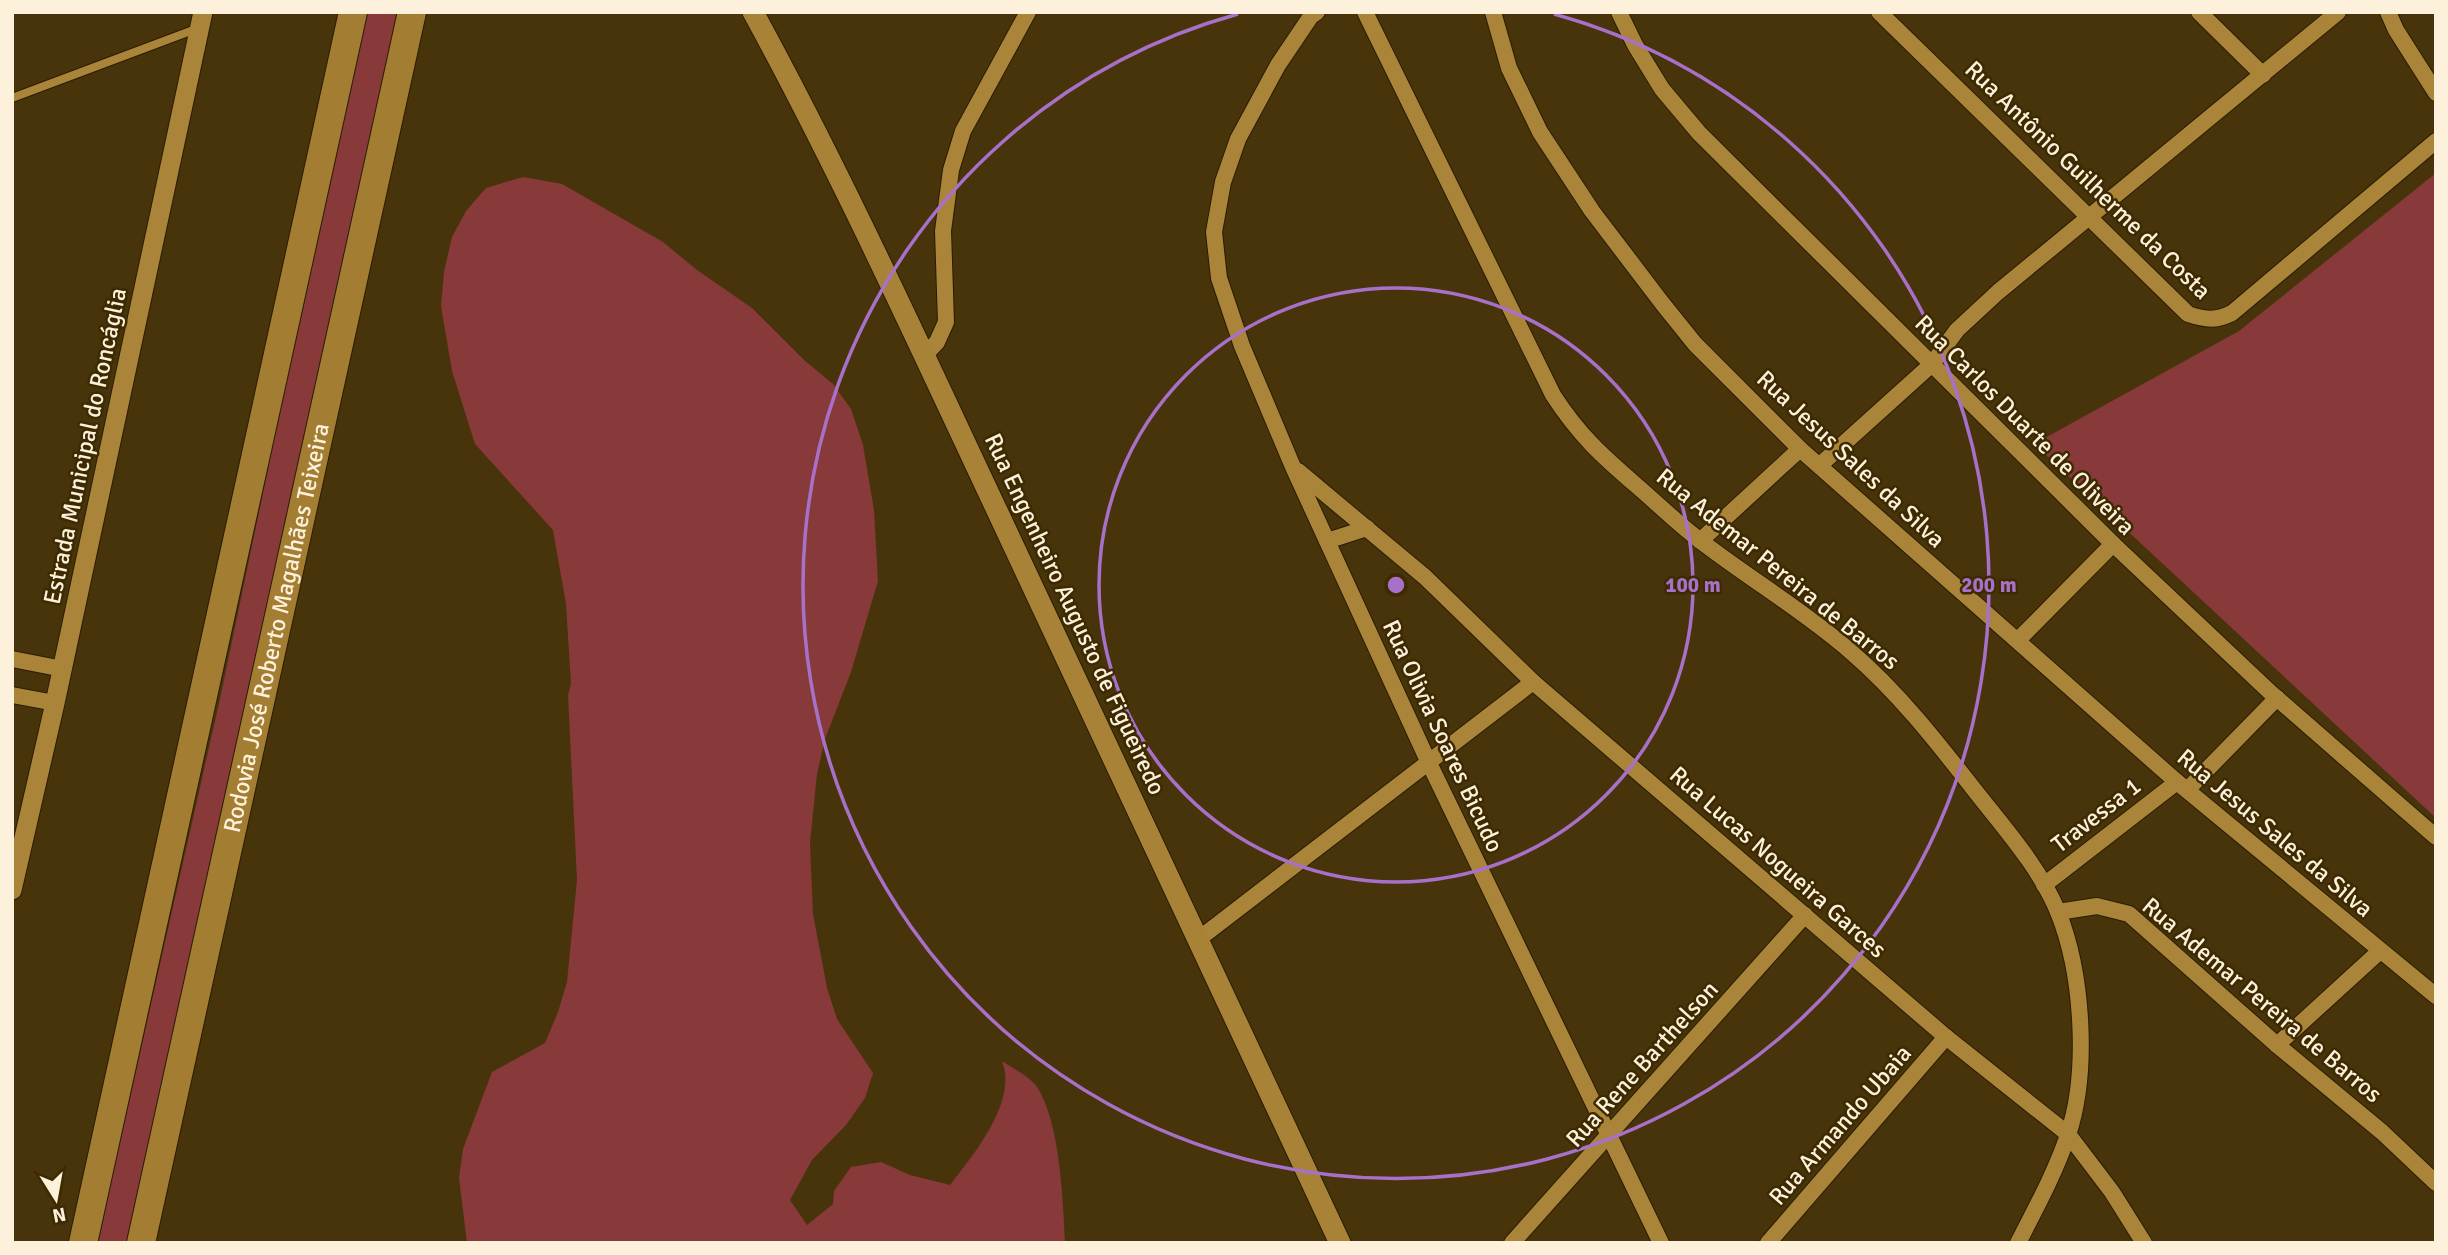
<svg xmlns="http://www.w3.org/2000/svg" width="2448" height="1255" viewBox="0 0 2448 1255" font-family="Signika,sans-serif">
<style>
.green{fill:#883939}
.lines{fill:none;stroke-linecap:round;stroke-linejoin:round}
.service-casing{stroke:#291d05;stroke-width:10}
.minor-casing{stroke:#291d05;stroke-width:18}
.tertiary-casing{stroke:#291d05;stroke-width:21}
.secondary-casing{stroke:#291d05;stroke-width:23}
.motorway-casing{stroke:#291d05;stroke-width:30}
.service{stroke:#aa8439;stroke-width:8}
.minor{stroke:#aa8439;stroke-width:16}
.tertiary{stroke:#aa8439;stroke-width:19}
.secondary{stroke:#a88237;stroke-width:21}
.motorway{stroke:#a37e32;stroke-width:28}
.ring{fill:none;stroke:#a871c9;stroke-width:3.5}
.labels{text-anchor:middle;stroke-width:5;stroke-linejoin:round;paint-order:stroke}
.street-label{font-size:24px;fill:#fdf1dc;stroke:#3d2a00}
.centre{fill:#a871c9;stroke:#3d2a00;stroke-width:3.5}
.ring-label{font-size:21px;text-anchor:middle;font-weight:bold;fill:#a871c9;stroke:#3d2a00;stroke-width:5;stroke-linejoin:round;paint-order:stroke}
</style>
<rect width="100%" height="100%" fill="#48340a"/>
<g class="green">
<polygon points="367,12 399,12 380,91 129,1243 97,1243 220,699 304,296"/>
<polygon points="2436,173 2436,818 2034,444 2239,331"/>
<path d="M523 177 562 184 663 242 697 270 752 308 804 360 833 384 851 409 863 445 874 510 878 581 851 672 825 739 817 774 810 843 813 914 827 988 837 1019 873 1073 865 1098 846 1125 812 1160 790 1200 807 1225 833 1204 834 1191 851 1167 881 1162 910 1175 950 1185C974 1154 1018 1101 1002 1061 1012 1068 1029 1076 1037 1087 1060 1122 1063 1200 1065 1243H467L459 1178 463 1149 492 1072 545 1043 558 1012 567 982 577 880 568 695 571 684 566 604 553 530 475 444 452 371 441 306 444 272 452 237 466 211 486 188Z"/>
</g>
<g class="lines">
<defs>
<polyline id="service" points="12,98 196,29"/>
<g id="minor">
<polyline points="1317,12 1311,16 1278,65 1238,139 1223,182 1214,232 1219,278 1242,346 1293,467 1429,763 1661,1243"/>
<path d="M1365 12 1553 395C1579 435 1601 455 1637 486 1658 504 1679 525 1702 542 1750 579 1804 611 1850 651 1898 692 1937 742 1976 792 2005 829 2040 868 2058 912 2083 974 2089 1072 2068 1135 2055 1173 2036 1208 2018 1243"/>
<polyline points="1493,12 1509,68 1540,132 1592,211 1662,303 1695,344 1800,449 2177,782 2436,996"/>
<polyline points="1619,12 1635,45 1662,89 1699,133 2113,544 2272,694 2436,837"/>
<path d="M1879 12 2188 314C2206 320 2216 321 2232 313L2436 141"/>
<polyline points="2199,12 2263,75"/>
<polyline points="2388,12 2396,30 2436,93"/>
<polyline points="924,356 937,342 946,322 943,231 951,170 963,131 1028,12"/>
<polyline points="1820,465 1932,364 1957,330 1998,292 2338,12"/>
<polyline points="1298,471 1425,577 1533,682 1946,1037 2068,1134 2112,1192 2144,1243"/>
<polyline points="1327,541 1367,528"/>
<polyline points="1700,541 1800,449"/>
<polyline points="2018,640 2113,544"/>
<polyline points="12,659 63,669"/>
<polyline points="12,695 55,703"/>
<polyline points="2187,790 2277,698"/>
<polyline points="2044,885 2177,782"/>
<polyline points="2058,912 2097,906 2129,914 2277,1045 2382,1132 2436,1183"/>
<polyline points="1200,938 1533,682"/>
<polyline points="2277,1045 2380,951"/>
<polyline points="1512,1243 1805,915"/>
<polyline points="1768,1243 1946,1037"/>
</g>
<polyline id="tertiary" points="12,890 55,703 203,12"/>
<path id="secondary" d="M753 12C843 177 920 347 1000 517 1114 758 1228 1000 1340 1243"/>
<g id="motorway">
<polyline points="83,1243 353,12"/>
<path id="s1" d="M141 1243 412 12"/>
</g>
</defs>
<use href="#service" class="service-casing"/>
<use href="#minor" class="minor-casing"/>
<use href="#tertiary" class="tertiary-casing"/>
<use href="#secondary" class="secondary-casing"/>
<use href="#motorway" class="motorway-casing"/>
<use href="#service" class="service"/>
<use href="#minor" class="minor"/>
<use href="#tertiary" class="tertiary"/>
<use href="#secondary" class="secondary"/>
<use href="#motorway" class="motorway"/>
</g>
<g class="ring">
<circle cx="1396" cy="585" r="297"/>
<path d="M1554 14A593 593 0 1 1 1238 14"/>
</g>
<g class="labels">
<g class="street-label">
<text transform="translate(2088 180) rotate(44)" y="8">Rua Antônio Guilherme da Costa</text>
<text transform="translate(2025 425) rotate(45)" y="8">Rua Carlos Duarte de Oliveira</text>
<text transform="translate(85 446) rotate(-78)" y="8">Estrada Municipal do Roncáglia</text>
<text transform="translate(1851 459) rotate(43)" y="8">Rua Jesus Sales da Silva</text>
<text transform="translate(1778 569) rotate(39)" y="8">Rua Ademar Pereira de Barros</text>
<text transform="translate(1075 614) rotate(65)" y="8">Rua Engenheiro Augusto de Figueiredo</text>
<text dy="8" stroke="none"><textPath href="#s1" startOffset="630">Rodovia José Roberto Magalhães Teixeira</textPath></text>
<text transform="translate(1443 736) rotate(65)" y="8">Rua Olivia Soares Bicudo</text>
<text transform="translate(2096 815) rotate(-38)" y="8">Travessa 1</text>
<text transform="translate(2275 833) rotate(40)" y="8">Rua Jesus Sales da Silva</text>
<text transform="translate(1778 862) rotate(41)" y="8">Rua Lucas Nogueira Garces</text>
<text transform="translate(2262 1000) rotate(40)" y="8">Rua Ademar Pereira de Barros</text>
<text transform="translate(1642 1064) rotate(-48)" y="8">Rua Rene Barthelson</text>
<text transform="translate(1840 1125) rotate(-49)" y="8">Rua Armando Ubaia</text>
</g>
</g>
<circle cx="1396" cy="585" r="10" class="centre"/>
<g class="ring-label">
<text x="1693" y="592">100 m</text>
<text x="1989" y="592">200 m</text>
</g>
<rect width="2448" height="1255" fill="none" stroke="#fdf1dc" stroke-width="28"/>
<g transform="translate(56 1199) rotate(169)" stroke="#3d2a00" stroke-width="5" paint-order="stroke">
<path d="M0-5L12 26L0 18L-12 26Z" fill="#fdf1dc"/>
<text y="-10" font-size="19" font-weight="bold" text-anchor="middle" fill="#fdf1dc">N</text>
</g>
</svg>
